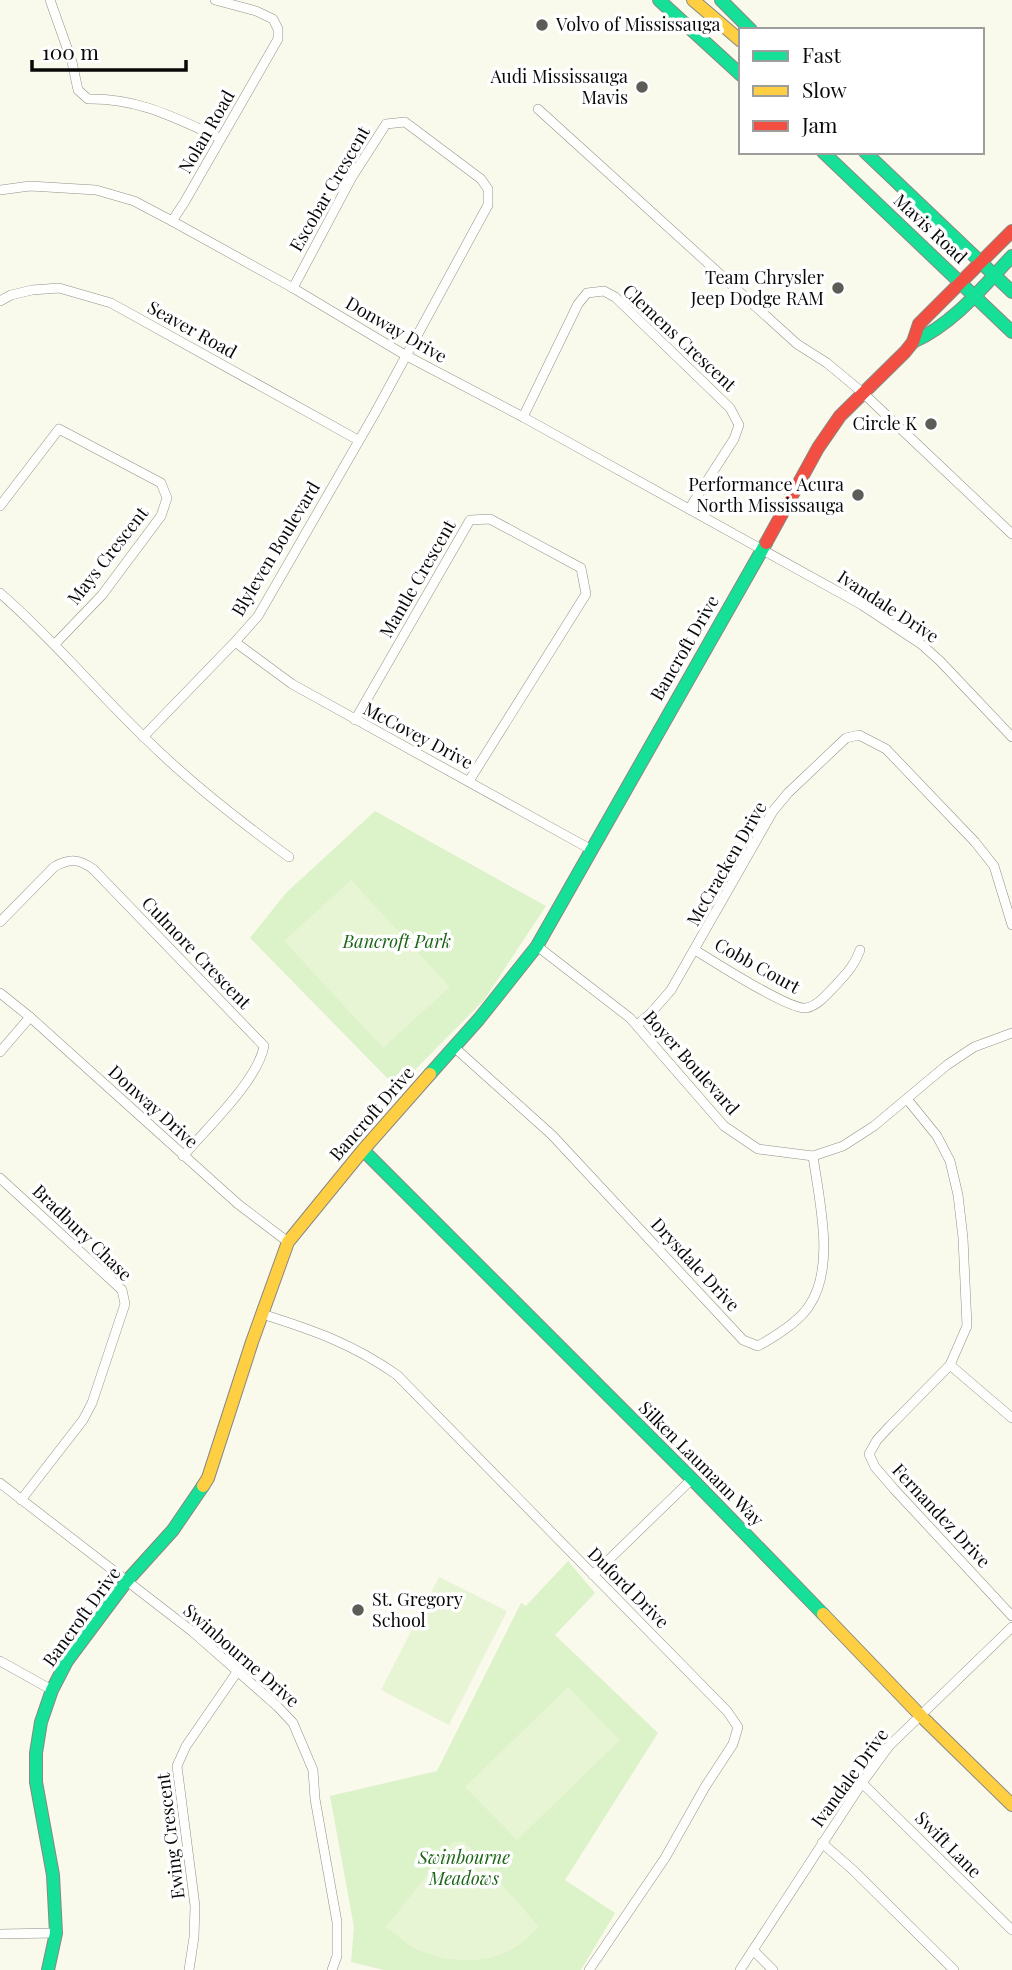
<svg xmlns="http://www.w3.org/2000/svg" width="1012" height="1970" viewBox="0 0 1012 1970" font-family="'Playfair Display',serif">
<style>
.green{fill:#dcf2c9}
.pitch{fill:#e8f5d4}
.lines{fill:none;stroke-linecap:round;stroke-linejoin:round}
.street-casing{stroke:#91918b;stroke-width:10}
.fast-casing{stroke:#888882;stroke-width:14}
.slow-casing{stroke:#888882;stroke-width:14}
.jam-casing{stroke:#888882;stroke-width:14}
.street{stroke:#fefefc;stroke-width:9}
.fast{stroke:#16e098;stroke-width:12}
.slow{stroke:#ffcf43;stroke-width:12}
.jam{stroke:#f24e42;stroke-width:12}
.poi-dot{fill:#5d5d58;stroke:#fff;stroke-width:2.5}
.labels{text-anchor:middle;stroke-width:7;stroke-linejoin:round;paint-order:stroke}
.poi-label{font-size:18px;fill:#090909;stroke:#fff;text-anchor:end}
.street-label{font-size:18px;fill:#090909;stroke:#fff}
.park-label{font-size:18px;font-style:italic;fill:#1b6516;stroke:#fff}
</style>
<rect width="100%" height="100%" fill="#f9f9ec"/>
<g class="green">
<polygon points="375,811 546,906 484,1000 397,1088 250,938 286,893"/>
<polygon points="568,1561 595,1593 555,1635 658,1733 565,1880 615,1913 581,1970 384,1970 351,1962 354,1927 330,1796 437,1771 521,1603 526,1606"/>
</g>
<g class="pitch">
<polygon points="351,880 450,987 383,1048 284,941"/>
<polygon points="439,1577 507,1611 449,1725 381,1690"/>
<polygon points="568,1687 620,1740 517,1840 465,1787"/>
<path d="M453 1842H465L539 1927C531 1934 523 1943 514 1948 485 1965 448 1963 418 1950 407 1945 396 1934 386 1927Z"/>
</g>
<g class="lines">
<defs>
<g id="street">
<path d="M50 0 72 62 78 90 88 99C139 98 175 118 220 138"/>
<polyline points="538,109 797,344 827,363 863,393 1012,534"/>
<polyline points="0,190 30,186 96,190 134,201 172,221 293,288 405,355 523,417 862,605 921,644 940,661 1012,737"/>
<polyline points="172,221 184,203 278,39 278,29 273,19 256,11 215,0"/>
<polyline points="0,301 11,295 32,290 59,288 111,303 358,440"/>
<polyline points="523,417 578,304 587,293 604,291 615,297 730,408 739,425 734,439 689,509"/>
<polyline points="0,506 59,429 161,483 167,498 161,516 102,595 55,644"/>
<path d="M0 593C52 638 95 690 144 737 189 782 238 820 289 857"/>
<polyline points="235,642 292,684 590,849"/>
<polyline points="355,720 470,520 490,519 581,568 586,594 469,781"/>
<polyline points="143,737 235,642 258,616 375,413 488,205 488,189 481,179 405,122 386,124 352,177 293,288"/>
<path d="M0 922 54 867C70 858 79 859 93 869L264 1046C258 1080 207 1128 183 1156"/>
<polyline points="537,946 630,1018 724,1126 758,1149 813,1156 843,1146 874,1126 947,1065 974,1047 1012,1033"/>
<path d="M695 950C713 961 789 1010 806 1008 818 1006 828 993 836 985 846 974 855 965 860 950"/>
<polyline points="0,993 30,1017 238,1204 288,1242"/>
<polyline points="637,1025 650,1014 671,990 773,811 788,793 846,738 859,735 886,749 975,842 994,866 1012,925"/>
<path d="M455 1048 552 1135 743 1340 758 1346C774 1337 799 1322 809 1306 836 1267 819 1200 813 1156"/>
<polyline points="0,1052 30,1017"/>
<polyline points="907,1099 937,1136 950,1161 958,1195 963,1238 967,1326 950,1365 890,1426 877,1440 869,1454 875,1467 894,1489 1012,1616"/>
<polyline points="0,1178 122,1290 125,1304 92,1403 83,1420 21,1500"/>
<path d="M262 1314C313 1330 353 1344 397 1375L727 1711 738 1727 733 1744 705 1787 665 1858 589 1970"/>
<polyline points="950,1365 1012,1418"/>
<polyline points="0,1483 193,1632 277,1706 293,1723 313,1770 315,1799 337,1922 337,1956 332,1970"/>
<polyline points="593,1575 692,1479"/>
<polyline points="0,1661 52,1690"/>
<polyline points="862,1783 1012,1930"/>
<polyline points="822,1843 853,1870 954,1970"/>
<polyline points="0,1934 56,1933"/>
<polyline points="753,1950 773,1970"/>
<polyline points="189,1970 194,1937 195,1906 177,1766 186,1746 237,1672"/>
<polyline points="740,1970 862,1783 889,1746 1012,1627"/>
</g>
<g id="fast">
<polyline points="659,0 741,75"/>
<polyline points="721,0 751,30"/>
<polyline points="823,152 1012,332"/>
<polyline points="865,152 1012,292"/>
<path d="M913 342C954 323 982 288 1012 256"/>
<polyline points="430,1074 479,1019 537,946 766,543"/>
<polyline points="363,1150 692,1479 823,1614"/>
<polyline points="48,1970 56,1933 53,1875 36,1782 36,1753 41,1722 52,1690 67,1661 126,1582 173,1530 203,1486"/>
</g>
<g id="slow">
<polyline points="693,0 741,41"/>
<polyline points="203,1486 208,1478 252,1342 288,1242 363,1150 430,1074"/>
<polyline points="823,1614 921,1716 1012,1805"/>
</g>
<polyline id="jam" points="766,543 818,448 840,416 905,352 913,342 919,324 1012,231"/>
</defs>
<use href="#street" class="street-casing"/>
<use href="#fast" class="fast-casing"/>
<use href="#slow" class="slow-casing"/>
<use href="#jam" class="jam-casing"/>
<use href="#street" class="street"/>
<use href="#fast" class="fast"/>
<use href="#slow" class="slow"/>
<use href="#jam" class="jam"/>
</g>
<g class="poi-dot">
<circle cx="542" cy="25" r="7"/>
<circle cx="642" cy="87" r="7"/>
<circle cx="838" cy="288" r="7"/>
<circle cx="931" cy="424" r="7"/>
<circle cx="858" cy="495" r="7"/>
<circle cx="358" cy="1610" r="7"/>
</g>
<g class="labels">
<g class="poi-label">
<text x="556" y="31" text-anchor="start">Volvo of Mississauga</text>
<text x="628" y="83">Audi Mississauga<tspan x="628" dy="21">Mavis</tspan></text>
<text x="824" y="284">Team Chrysler<tspan x="824" dy="21">Jeep Dodge RAM</tspan></text>
<text x="917" y="430">Circle K</text>
<text x="844" y="491">Performance Acura<tspan x="844" dy="21">North Mississauga</tspan></text>
<text x="372" y="1606" text-anchor="start">St. Gregory<tspan x="372" dy="21">School</tspan></text>
</g>
<g class="street-label">
<text transform="translate(207 132) rotate(-60)" y="6">Nolan Road</text>
<text transform="translate(330 189) rotate(-60)" y="6">Escobar Crescent</text>
<text transform="translate(930 229) rotate(43)" y="6">Mavis Road</text>
<text transform="translate(192 330) rotate(29)" y="6">Seaver Road</text>
<text transform="translate(396 330) rotate(30)" y="6">Donway Drive</text>
<text transform="translate(679 338) rotate(43)" y="6">Clemens Crescent</text>
<text transform="translate(276 549) rotate(-59)" y="6">Blyleven Boulevard</text>
<text transform="translate(108 556) rotate(-52)" y="6">Mays Crescent</text>
<text transform="translate(418 579) rotate(-60)" y="6">Mantle Crescent</text>
<text transform="translate(888 607) rotate(33)" y="6">Ivandale Drive</text>
<text transform="translate(685 648) rotate(-60)" y="6">Bancroft Drive</text>
<text transform="translate(418 736) rotate(28)" y="6">McCovey Drive</text>
<text transform="translate(727 864) rotate(-60)" y="6">McCracken Drive</text>
<text transform="translate(196 953) rotate(46)" y="6">Culmore Crescent</text>
<text transform="translate(757 966) rotate(29)" y="6">Cobb Court</text>
<text transform="translate(691 1063) rotate(48)" y="6">Boyer Boulevard</text>
<text transform="translate(153 1107) rotate(42)" y="6">Donway Drive</text>
<text transform="translate(372 1114) rotate(-49)" y="6">Bancroft Drive</text>
<text transform="translate(82 1233) rotate(44)" y="6">Bradbury Chase</text>
<text transform="translate(695 1265) rotate(47)" y="6">Drysdale Drive</text>
<text transform="translate(701 1464) rotate(45)" y="6">Silken Laumann Way</text>
<text transform="translate(941 1516) rotate(47)" y="6">Fernandez Drive</text>
<text transform="translate(628 1588) rotate(45)" y="6">Duford Drive</text>
<text transform="translate(82 1617) rotate(-54)" y="6">Bancroft Drive</text>
<text transform="translate(241 1656) rotate(41)" y="6">Swinbourne Drive</text>
<text transform="translate(850 1778) rotate(-54)" y="6">Ivandale Drive</text>
<text transform="translate(171 1836) rotate(-97)" y="6">Ewing Crescent</text>
<text transform="translate(948 1845) rotate(45)" y="6">Swift Lane</text>
</g>
<g class="park-label">
<text x="397" y="948">Bancroft Park</text>
<text x="464" y="1864">Swinbourne<tspan x="464" dy="21">Meadows</tspan></text>
</g>
</g>
<rect x="739" y="28" width="245" height="126" fill="#ffffff" stroke="#9d9d9d" stroke-width="2"/>
<rect x="753" y="51" width="35" height="10" fill="#16e098" stroke="#9d9d9d" stroke-width="2"/>
<text x="802" y="63" font-size="21" fill="#090909">Fast</text>
<rect x="753" y="86" width="35" height="10" fill="#ffcf43" stroke="#9d9d9d" stroke-width="2"/>
<text x="802" y="98" font-size="21" fill="#090909">Slow</text>
<rect x="753" y="121" width="35" height="10" fill="#f24e42" stroke="#9d9d9d" stroke-width="2"/>
<text x="802" y="133" font-size="21" fill="#090909">Jam</text>
<path d="M32 60v10h154v-10" fill="none" stroke="#090909" stroke-width="3.5"/>
<text x="42" y="60" font-size="21" fill="#090909" stroke="#ffffff" stroke-width="5" paint-order="stroke">100 m</text>
</svg>
